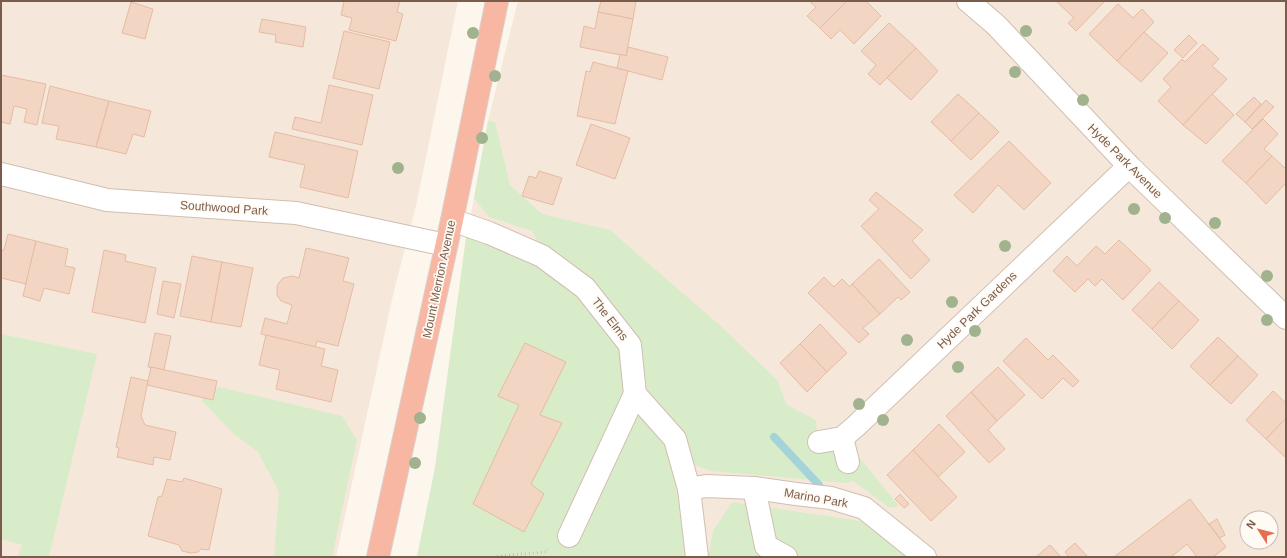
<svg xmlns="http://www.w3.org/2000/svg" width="1287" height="558" viewBox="0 0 1287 558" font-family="Helvetica,sans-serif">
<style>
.residential{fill:#f5e8da;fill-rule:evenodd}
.green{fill:#d8ecc9}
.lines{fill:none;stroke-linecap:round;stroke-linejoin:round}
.stream{stroke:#a5d3da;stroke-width:8}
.building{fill:#f3d5c3;stroke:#e6bba3}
.minor-casing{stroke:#d1beb0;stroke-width:24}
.highway-casing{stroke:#dad1cd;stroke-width:24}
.path{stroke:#d9b8a5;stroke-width:2.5;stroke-dasharray:1 3;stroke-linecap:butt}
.minor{stroke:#fff;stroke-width:22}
.highway{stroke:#f7b7a3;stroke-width:22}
.tree{fill:#a0b28e}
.labels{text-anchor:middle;stroke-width:3.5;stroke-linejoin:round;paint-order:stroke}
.street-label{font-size:12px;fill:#7a5c4d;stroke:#fffaf3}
</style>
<rect width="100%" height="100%" fill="#fdf6ec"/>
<g class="residential">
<polygon points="1,1 458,1 416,206 393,295 336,557 1,557"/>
<path d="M518 1H1286V557H417L435 468 466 238 474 198 488 121ZM1247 518H1271V542H1247Z"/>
</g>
<g class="green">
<polygon points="488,121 495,122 510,185 542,214 610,230 724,329 777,380 787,405 816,420 817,431 835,455 853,450 899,506 890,508 853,481 846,483 711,471 695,465 674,421 647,389 641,353 630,325 591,283 540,245 532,231 489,217 474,198"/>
<polygon points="468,225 583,293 625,347 630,394 671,441 677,497 687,557 417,557 435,468 466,238"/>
<polygon points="1,334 97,354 49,557 18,557 22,545 1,539"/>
<polygon points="219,387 342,416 357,440 332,557 274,557 279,492 258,452 234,434 201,400"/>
<polygon points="732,502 861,521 912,557 708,557 713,531"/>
</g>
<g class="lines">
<polyline class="stream" points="774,437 819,485"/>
</g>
<g class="building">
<polygon points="344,1 400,1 397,12 403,14 396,41 349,30 352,18 341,15"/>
<polygon points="601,1 636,1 633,19 598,12"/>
<polygon points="809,1 847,1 820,28 807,16 816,7"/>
<polygon points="847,1 866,1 881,16 854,44 840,30 831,39 820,28"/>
<polygon points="1056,1 1105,1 1076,31 1068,23 1074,18"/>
<polygon points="131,2 153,9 145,39 122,33"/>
<polygon points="1118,4 1133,18 1142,9 1154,22 1117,61 1089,34"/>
<polygon points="598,12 633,19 626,56 580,47 584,26 595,29"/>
<polygon points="262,19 306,27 303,47 275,42 276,35 259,32"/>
<polygon points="889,23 916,48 880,85 868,74 876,65 861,51"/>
<polygon points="344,31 390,42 379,89 333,78"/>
<polygon points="1144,32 1168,53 1141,82 1117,61"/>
<polygon points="1189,35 1197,43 1183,58 1174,50"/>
<polygon points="1203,44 1219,59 1212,66 1227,79 1183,125 1158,101 1171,87 1163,79 1182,59 1185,62"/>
<polygon points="628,47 668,57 662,80 617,68 620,54 626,56"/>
<polygon points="916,48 938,71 911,100 887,78"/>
<polygon points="593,62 628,71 615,124 577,116 586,71 590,72"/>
<polygon points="1,75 46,84 37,125 24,122 27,109 14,106 10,124 1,122"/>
<polygon points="329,85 373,95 362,145 292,129 295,117 321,123"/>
<polygon points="50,86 109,101 96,147 56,139 59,126 42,123"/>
<polygon points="958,94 979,113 951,141 931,122"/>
<polygon points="1212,94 1234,115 1206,144 1183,125"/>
<polygon points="1254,97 1261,104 1245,122 1236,114"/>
<polygon points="1266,100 1274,107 1252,129 1245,122"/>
<polygon points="109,101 151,111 144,137 133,134 126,154 96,147"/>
<polygon points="979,113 999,132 971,160 951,141"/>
<polygon points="1263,119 1278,134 1264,149 1272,156 1246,183 1222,161"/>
<polygon points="591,124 630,138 615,179 576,165"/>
<polygon points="275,132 358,151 348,198 300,187 305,165 269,157"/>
<polygon points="1009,141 1051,183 1024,210 998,185 973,213 954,195"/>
<polygon points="1272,156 1286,169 1286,183 1266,204 1246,183"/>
<polygon points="539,171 562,178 553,205 522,196 529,176 536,178"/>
<polygon points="876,192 923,230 912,241 930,260 911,279 861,226 879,209 869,200"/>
<polygon points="8,234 36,241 26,284 1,278 1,250 4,250"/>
<polygon points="1119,240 1151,270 1123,300 1102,279 1095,286 1088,279 1075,292 1053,271 1067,256 1077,266 1096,246 1105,254"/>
<polygon points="36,241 68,249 65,266 75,268 69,294 44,288 40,301 23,296"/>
<polygon points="306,248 349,258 343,281 354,284 338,346 317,341 315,348 261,334 265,318 287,324 292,305 281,301 277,295 277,287 278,284 283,278 293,276 299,278"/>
<polygon points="104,250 126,255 125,261 156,268 145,323 92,312"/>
<polygon points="192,256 222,262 211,322 180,316"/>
<polygon points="879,259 910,292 901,300 898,297 880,314 852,284"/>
<polygon points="222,262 253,268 241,327 211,322"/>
<polygon points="824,277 834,287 842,279 850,287 852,284 880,314 863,328 869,334 859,343 808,293"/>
<polygon points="163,281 181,284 174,318 157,314"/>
<polygon points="1159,282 1179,301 1152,329 1132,310"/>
<polygon points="1179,301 1199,320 1172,349 1152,329"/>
<polygon points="820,324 847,353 827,372 800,344"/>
<polygon points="155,333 171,336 164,370 148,367"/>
<polygon points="266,335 325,349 321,366 338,370 331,402 276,389 280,370 259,365"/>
<polygon points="1218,337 1238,356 1210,385 1190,366"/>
<polygon points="1026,338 1048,360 1053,355 1079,381 1073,387 1063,378 1042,399 1003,361"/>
<polygon points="525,343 566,362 540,415 562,423 531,484 544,494 524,532 473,504 519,405 498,396"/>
<polygon points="800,344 827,372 807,392 780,363"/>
<polygon points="1238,356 1258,375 1231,404 1210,385"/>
<polygon points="151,367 217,381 213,400 147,385"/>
<polygon points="998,367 1025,395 997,421 971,392"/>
<polygon points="131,377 148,381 141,416 145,425 176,432 170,460 154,457 153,465 117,457 119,448 116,447"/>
<polygon points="1273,391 1286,403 1286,418 1266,439 1246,420"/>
<polygon points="971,392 997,421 988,430 1005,449 989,463 946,416"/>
<polygon points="1286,418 1286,458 1266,439"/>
<polygon points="939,424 965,452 938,477 913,450"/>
<polygon points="913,450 957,497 931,521 887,475"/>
<polygon points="184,478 222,489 209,550 201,549 198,552 191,553 182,551 179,545 148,536 158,497 162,496 167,479 182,482"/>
<polygon points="900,494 909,504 904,508 895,499"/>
<polygon points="1190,499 1226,547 1213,557 1197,557 1187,544 1171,557 1114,557"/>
<polygon points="1217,519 1225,535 1220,538 1209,524"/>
<polygon points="1075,543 1087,556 1086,557 1069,557 1065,552"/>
<polygon points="1050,545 1061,557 1036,557"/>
</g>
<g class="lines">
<defs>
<g id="minor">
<polyline points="968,1 996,25 1129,166 1286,318"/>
<polyline points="1,174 107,200 296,213 446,245"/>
<polyline points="452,220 489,233 542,256 585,288 630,345 635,394 675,439 689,489 697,557"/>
<polyline points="842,438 848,462"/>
<polyline points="819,442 842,438 856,426 1129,166"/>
<polyline points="754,488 766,546 786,557"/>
<polyline points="689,489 706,486 754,488 796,494 831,498 864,508 925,557"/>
<polyline points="569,536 635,394"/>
</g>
<polyline id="highway" points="378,557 452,220 497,1"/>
</defs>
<use href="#minor" class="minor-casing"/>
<use href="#highway" class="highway-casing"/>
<polyline class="path" points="497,556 546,552 547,549"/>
<use href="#minor" class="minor"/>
<use href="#highway" class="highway"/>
</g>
<g class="tree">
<circle cx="1026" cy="31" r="6"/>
<circle cx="473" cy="33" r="6"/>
<circle cx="1015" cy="72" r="6"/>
<circle cx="495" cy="76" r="6"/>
<circle cx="1083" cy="100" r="6"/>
<circle cx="482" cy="138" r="6"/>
<circle cx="398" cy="168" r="6"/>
<circle cx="1134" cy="209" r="6"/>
<circle cx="1165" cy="218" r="6"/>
<circle cx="1215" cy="223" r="6"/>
<circle cx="1005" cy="246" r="6"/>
<circle cx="1267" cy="276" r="6"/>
<circle cx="952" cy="302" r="6"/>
<circle cx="1267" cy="320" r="6"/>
<circle cx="975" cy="331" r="6"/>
<circle cx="907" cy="340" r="6"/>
<circle cx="958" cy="367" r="6"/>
<circle cx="859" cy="404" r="6"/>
<circle cx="420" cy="418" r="6"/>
<circle cx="883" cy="420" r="6"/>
<circle cx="415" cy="463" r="6"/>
</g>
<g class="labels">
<g class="street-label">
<text transform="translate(1125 161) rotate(45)" y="4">Hyde Park Avenue</text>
<text transform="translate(224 208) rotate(4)" y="4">Southwood Park</text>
<text transform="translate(439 279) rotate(-78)" y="4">Mount Merrion Avenue</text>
<text transform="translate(977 310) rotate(-44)" y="4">Hyde Park Gardens</text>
<text transform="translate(610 319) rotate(52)" y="4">The Elms</text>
<text transform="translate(816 498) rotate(10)" y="4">Marino Park</text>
</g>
</g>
<rect width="1287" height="558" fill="none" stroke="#7a5c4d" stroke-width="4"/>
<g transform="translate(1259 530) rotate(306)"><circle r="19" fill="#fffaf3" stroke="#cabbb1"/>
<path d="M0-3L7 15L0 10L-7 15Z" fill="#e76f51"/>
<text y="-6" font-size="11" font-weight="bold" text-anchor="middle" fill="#7a5c4d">N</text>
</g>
</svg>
